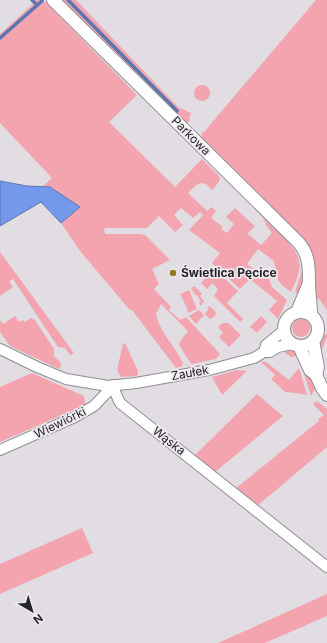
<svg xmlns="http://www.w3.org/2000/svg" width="327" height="643" viewBox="0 0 327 643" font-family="Inter,sans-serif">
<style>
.green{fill:#f3a4af}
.water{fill:#7499ec;stroke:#5c76b1}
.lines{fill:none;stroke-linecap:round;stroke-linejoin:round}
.stream{stroke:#5c76b1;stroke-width:3.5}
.minor-casing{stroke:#918d92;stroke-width:12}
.tertiary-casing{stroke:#918d92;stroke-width:14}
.minor{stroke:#fff;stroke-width:10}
.tertiary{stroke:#fff;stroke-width:12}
.poi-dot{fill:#967820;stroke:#eeeaf0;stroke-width:1.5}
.labels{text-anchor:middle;stroke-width:3.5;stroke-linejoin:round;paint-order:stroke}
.street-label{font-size:12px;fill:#252426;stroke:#eeeaf0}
.poi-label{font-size:12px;font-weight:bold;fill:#252426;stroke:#eeeaf0;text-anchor:start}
</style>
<rect width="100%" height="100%" fill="#e1dde3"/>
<g class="green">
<path d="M31 0H43L137 95 109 122 175 187 202 159 220 177 219 182 212 190 206 184 201 183 196 185 188 193 207 211 212 207 216 211 211 218 223 227 221 229 227 233 234 224 226 217 235 208 255 226 247 234H248L261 245 272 233 265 224 266 222 263 220 264 219C277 232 304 250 299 271 298 278 294 285 291 292L283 286 278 280 274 261 258 249 247 264 263 276 264 275 269 279 272 287 287 300 278 319 269 310 277 301 250 279 240 289 212 263 220 253 189 230 203 215 200 212 193 218 181 208 174 215 183 225 175 232 159 216 147 228H104L105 234H139L145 235 170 260 152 269 159 284 154 289 171 307 169 310 180 320 186 317 220 354 216 359 192 364 191 363 185 355 179 344 181 340 188 331 161 304 156 314C160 333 175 346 183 363L182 366 176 368 132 310 129 309 80 251 61 223 80 207 42 187 52 178 0 123V34L34 3Z"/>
<polygon points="62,0 76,0 178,107 191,113 189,117 190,120 187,124"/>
<polygon points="316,0 327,0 327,310 319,299 315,299 314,264 304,241 201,138 202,132 204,132"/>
<circle cx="202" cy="93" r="8"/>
<polygon points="0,252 74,353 70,355 65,348 58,347 13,279 9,282 13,287 0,296"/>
<polygon points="212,267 238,291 227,303 243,319 240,322 214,296 218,289 212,283 207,289 201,283 212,271 211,269"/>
<polygon points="303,267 303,286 300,294 295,292"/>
<polygon points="195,286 202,294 200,296 204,301 201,306 199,303 201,302 197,295 195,295 191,288"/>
<polygon points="189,290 197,309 188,313 187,311 188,310 180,294"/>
<polygon points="209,306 215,311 216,314 214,317 210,319 205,314 196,324 189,316 199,310 204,315 208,310 207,308"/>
<polygon points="15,316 19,322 23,320 25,322 31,318 35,320 54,349 54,356 60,362 61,367 59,369 10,346 0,332 0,320 3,324"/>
<polygon points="261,316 267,322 257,333 250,327"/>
<circle cx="301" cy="328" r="9"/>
<polygon points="223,323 228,323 241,335 229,347 219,337 223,333 219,328 219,326"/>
<path d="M327 334V338L322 349 317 350C317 343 320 336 327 334Z"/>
<polygon points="125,343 138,371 137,376 121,377 117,370 123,344"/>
<polygon points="292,348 295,350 298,356 291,357 285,353 285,350"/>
<polygon points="260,361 266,362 289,380 299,368 307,395 296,393 285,392 271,379 275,375"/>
<polygon points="303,362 316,388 311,396 303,370"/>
<polygon points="237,370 247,371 222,395 212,377"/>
<polygon points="32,373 84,396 85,405 0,442 0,387"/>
<polygon points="257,394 283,416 215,472 193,457"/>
<polygon points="317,401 327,409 327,447 257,506 235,489 319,421 318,419 324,415 313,404"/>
<polygon points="82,528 93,553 0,594 0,564"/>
<polygon points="327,594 327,616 265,643 218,643"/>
</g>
<polygon class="water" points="0,181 27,186 50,187 80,207 61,223 41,202 0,226"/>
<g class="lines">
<g class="stream">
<polyline points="32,0 37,5"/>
<polyline points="68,0 177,111"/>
<polyline points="0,38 42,1"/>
</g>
<defs>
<g id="minor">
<polyline points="0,349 37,367 66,379 108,386 136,383 209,370 254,358 264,352 270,352 278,347 292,344"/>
<polyline points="264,352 266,345 284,330"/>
<polyline points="114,385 115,392 120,403 327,567"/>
<polyline points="0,450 75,417 94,406 114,385"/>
</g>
<g id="tertiary">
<path d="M53 0 299 243C309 255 309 267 309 282 309 293 311 303 311 314"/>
<circle cx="301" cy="329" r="17"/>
<polyline points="297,312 309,283"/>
<polyline points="313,341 318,367 316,375"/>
<polyline points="299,346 310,370 316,375 322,388 327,395"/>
</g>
</defs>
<use href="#minor" class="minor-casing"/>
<use href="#tertiary" class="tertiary-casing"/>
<use href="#minor" class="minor"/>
<use href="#tertiary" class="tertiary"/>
</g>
<circle class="poi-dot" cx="173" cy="273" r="4"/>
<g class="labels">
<g class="street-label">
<text transform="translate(191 136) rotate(45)" y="4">Parkowa</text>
<text transform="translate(190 373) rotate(-10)" y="4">Zaułek</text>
<text transform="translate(60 423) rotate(-26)" y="4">Wiewiórki</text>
<text transform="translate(169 441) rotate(38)" y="4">Wąska</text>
</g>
<g class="poi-label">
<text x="181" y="277">Świetlica Pęcice</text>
</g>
</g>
<g transform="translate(32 611) rotate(142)" stroke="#eeeaf0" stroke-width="3" paint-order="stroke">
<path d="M0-3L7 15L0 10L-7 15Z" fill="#252426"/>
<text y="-6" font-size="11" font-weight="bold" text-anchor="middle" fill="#252426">N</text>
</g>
</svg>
